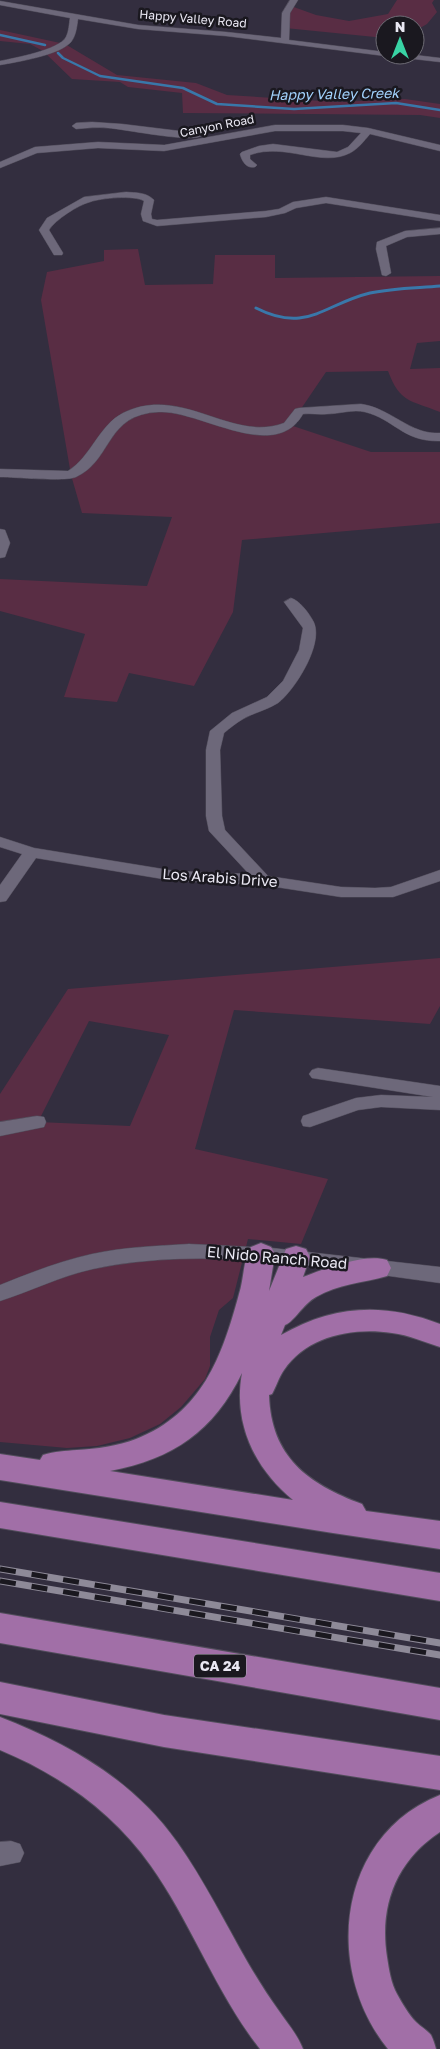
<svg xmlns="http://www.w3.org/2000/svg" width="440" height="2049" viewBox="0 0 440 2049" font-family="'Golos Text',sans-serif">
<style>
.green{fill:#592d44;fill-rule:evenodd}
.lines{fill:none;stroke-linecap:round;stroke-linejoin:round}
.stream-far1{stroke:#3977a9;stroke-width:2.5}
.stream{stroke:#3977a9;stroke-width:3}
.minor-casing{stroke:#514d5b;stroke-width:1}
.highway-casing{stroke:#514d5b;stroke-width:2}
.minor{fill:#6d687a;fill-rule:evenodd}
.highway{fill:#a16fa7;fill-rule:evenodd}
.rail-casing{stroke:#8e8a98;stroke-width:7}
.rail{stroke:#1a181f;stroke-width:5;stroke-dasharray:16;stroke-linecap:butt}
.labels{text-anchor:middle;stroke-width:5;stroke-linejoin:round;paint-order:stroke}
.far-street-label{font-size:12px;fill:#eae8f3;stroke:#1a181f}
.far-water-label{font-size:14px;font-style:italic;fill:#a2d3fd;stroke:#1a181f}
.shield{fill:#1a181f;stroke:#acaab3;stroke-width:1}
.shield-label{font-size:14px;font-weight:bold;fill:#eae8f3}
.street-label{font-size:15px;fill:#eae8f3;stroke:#1a181f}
</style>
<rect width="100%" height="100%" fill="#332e3f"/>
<g class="green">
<polygon points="397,0 434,0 432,3 437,12 427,24 415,31 415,25 385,25 385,38 285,28 291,6 316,15 349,21 388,14"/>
<polygon points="0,30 65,44 117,75 196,83 227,95 338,102 405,99 440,104 440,118 420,115 183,113 182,93 128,87 120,82 72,79 43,51 30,44 0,41"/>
<path d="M138 249 145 285 213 284 215 255H275V278L440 276V341L417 343 410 369 440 368V412C410 400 400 403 388 371L326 372 290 425 371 452H440V523L242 540 233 612 194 686 129 673 117 702 64 697 85 634 0 611V579L147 586 172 517 82 513 71 475 41 300 47 272 104 261V250Z"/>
<path d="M440 958V1006L430 1024 234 1010 195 1149 328 1179 301 1244 248 1239 233 1298 219 1310 210 1337V1366L205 1379 181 1407 160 1424 130 1438 97 1446 67 1448 0 1442V1094L68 989ZM89 1021 169 1035 130 1126 38 1122Z"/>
</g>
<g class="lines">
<g class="stream-far1">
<polyline points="0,35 45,45"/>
<polyline points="58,53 63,58 100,76 183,88 217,104 294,109 396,103 440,110"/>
</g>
<path class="stream" d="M256 308C307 334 324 304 370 293 393 288 417 288 440 286"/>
<defs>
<g id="minor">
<path d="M290 0H298L290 13 289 40 385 52V55H388L385 56 226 36 138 29 78 19C77 26 76 36 71 42 60 55 17 62 0 65V61C14 58 59 50 66 37 69 31 69 24 70 18L0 5V1L138 25 226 32 281 38 282 13Z"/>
<polygon points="392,55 415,55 440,58 440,62 396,57"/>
<path d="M92 122 122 124 196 133 201 136C191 143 124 129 108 128 97 127 87 128 76 129L72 126 76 123Z"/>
<path d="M275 125H343L368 128 440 145V151L370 134C364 141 358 149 350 153 321 168 285 142 250 155V159L257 165 255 167C247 169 242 162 240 154L242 152 259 146 273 144 337 152 348 147 361 133 343 131H275L164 151 98 148 37 153 0 168V162L35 147 98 142 164 145Z"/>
<path d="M126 192C137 193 146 192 154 200L151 214 152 219 157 220 266 211 279 209 293 202 326 197 440 215V221L326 203 296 208 285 213 266 217 157 226 143 221 141 214 144 201C134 195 101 198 90 202 78 205 55 220 49 230L63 253 62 255H54L39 230 47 218 84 197Z"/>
<polygon points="440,228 440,234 407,237 386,246 391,273 386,276 382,275 376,249 377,242 405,231"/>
<path d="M361 404C391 408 410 435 440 433V441C403 442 394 419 365 412 353 409 339 414 327 414 319 415 311 413 303 414 275 464 200 410 159 412 105 414 113 460 76 477 65 482 15 477 0 477V469L68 471C91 457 99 425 123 413 182 384 231 443 284 423L295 409 299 408Z"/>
<polygon points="0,529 5,530 10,543 5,557 0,558"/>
<path d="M291 598C299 600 308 612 312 619 327 640 295 690 278 703 267 710 253 713 243 719 236 723 230 728 224 733L220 750 222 816 225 830 268 876 341 887 375 888 391 887 440 870V881L393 897H341L263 885 175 881 36 858 6 901 0 902V885L22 854 0 847V837L34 848 175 871 249 874 209 831 206 816V750L210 731 232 713 267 697 283 681 299 650 303 628 284 602Z"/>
<polygon points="318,1068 440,1086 440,1110 381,1107 358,1110 310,1127 303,1126 301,1121 303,1116 356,1098 381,1095 433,1097 312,1078 309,1074 312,1070"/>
<polygon points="37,1116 44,1117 46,1122 44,1127 0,1136 0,1122"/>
<path d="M189 1244 272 1248 440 1267V1283C326 1268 207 1245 93 1269 61 1276 31 1291 0 1301V1285C30 1273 60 1261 92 1254 124 1247 156 1246 189 1244Z"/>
<polygon points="11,1841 20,1844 24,1853 20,1862 0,1866 0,1842"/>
</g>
<g id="highway">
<path d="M261 1243 271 1247 275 1254 269 1291 286 1249 296 1246 306 1249 310 1257 303 1277C324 1269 365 1253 387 1260L391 1268 387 1276C363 1283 338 1284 316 1297 303 1304 294 1322 285 1325L281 1335C333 1305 384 1302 440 1324V1347C424 1342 409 1335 392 1333 353 1327 307 1336 284 1370 279 1377 276 1387 272 1394L269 1395C271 1457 308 1484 362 1504L366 1511 440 1521V1549L333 1533 0 1480V1454L40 1460 43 1455C55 1451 65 1451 77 1450 96 1449 118 1446 136 1439 202 1413 222 1357 239 1294 244 1279 243 1260 251 1247ZM242 1373C233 1423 254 1468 293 1500L110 1471C173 1459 214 1431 242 1373Z"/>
<polygon points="0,1502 440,1573 440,1601 0,1528"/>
<polygon points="0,1613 440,1688 440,1720 0,1643"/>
<polygon points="0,1682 164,1715 440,1756 440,1790 164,1747 0,1714"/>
<path d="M0 1717C69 1744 133 1780 177 1842 204 1880 225 1923 248 1963 258 1980 268 1996 279 2011 288 2024 297 2034 303 2049H260C216 1993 192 1924 151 1866 113 1812 60 1775 0 1750Z"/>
<path d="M440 1795V1832C396 1861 379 1906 387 1957 389 1970 391 1983 397 1994 402 2003 409 2015 416 2022 421 2027 427 2030 431 2035 433 2039 435 2045 436 2049H388C323 1969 337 1836 440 1795Z"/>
</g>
</defs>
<use href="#minor" class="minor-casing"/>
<use href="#highway" class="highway-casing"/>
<use href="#minor" class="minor"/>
<use href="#highway" class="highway"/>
<defs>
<g id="rail">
<polyline points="0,1569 440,1643"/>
<polyline points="0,1581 440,1655"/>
</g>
</defs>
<use href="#rail" class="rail-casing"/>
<use href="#rail" class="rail"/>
</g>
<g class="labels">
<g class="far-street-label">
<text transform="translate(193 19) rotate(5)" y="4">Happy Valley Road</text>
<text transform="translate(217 126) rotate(-11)" y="4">Canyon Road</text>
</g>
<g class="far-water-label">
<text transform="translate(334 94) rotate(-1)" y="5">Happy Valley Creek</text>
</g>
<rect class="shield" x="194" y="1654.5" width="52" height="23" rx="4"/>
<g class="shield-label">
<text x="220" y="1671">CA 24</text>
</g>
<g class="street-label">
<text transform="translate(220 878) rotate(4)" y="5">Los Arabis Drive</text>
<text transform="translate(277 1258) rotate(5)" y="5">El Nido Ranch Road</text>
</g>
</g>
<g transform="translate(400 40)"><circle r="24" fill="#1a181f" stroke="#6d6b74"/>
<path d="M0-4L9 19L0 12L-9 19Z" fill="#39d4a5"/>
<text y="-8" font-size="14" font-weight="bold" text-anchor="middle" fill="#eae8f3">N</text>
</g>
</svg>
